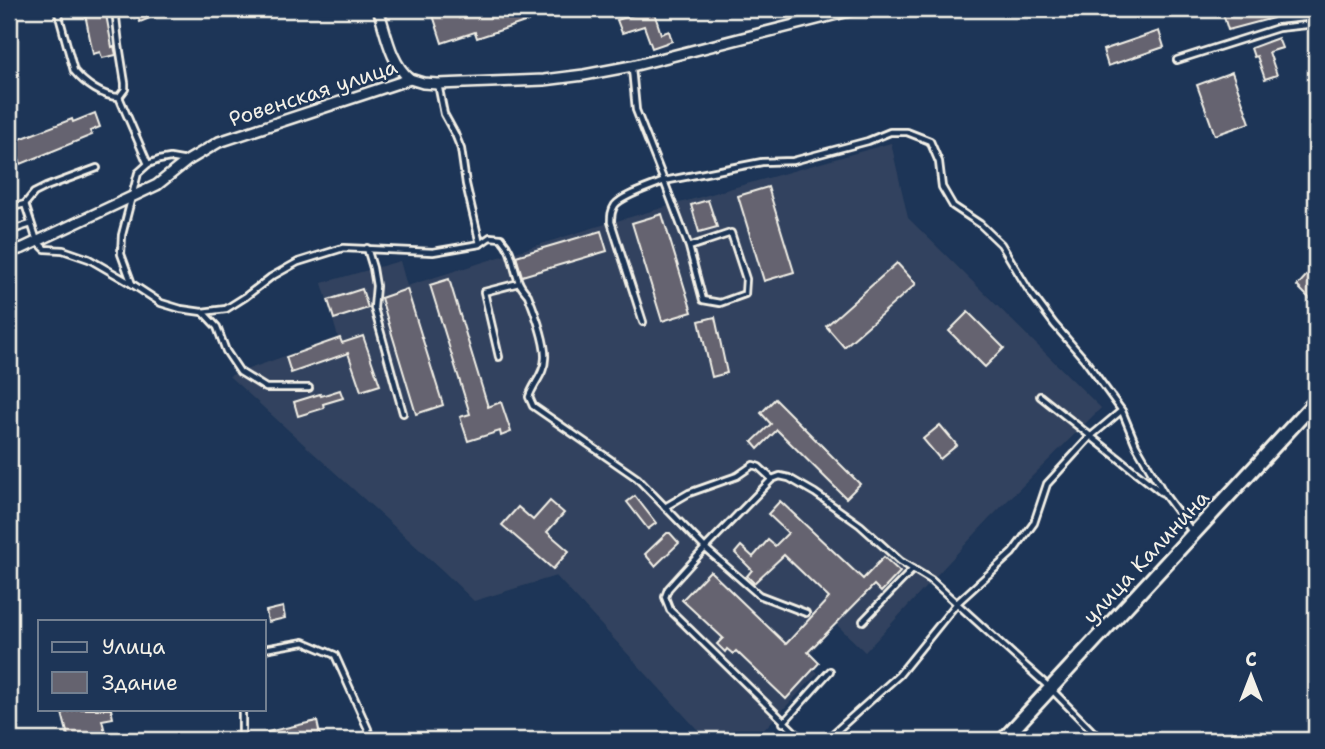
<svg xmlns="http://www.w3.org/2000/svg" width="1325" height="749" viewBox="0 0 1325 749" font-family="'Shantell Sans',sans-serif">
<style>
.built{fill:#33435e}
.building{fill:#65636f;stroke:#f4f1e8;stroke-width:2}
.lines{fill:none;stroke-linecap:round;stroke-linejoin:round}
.service-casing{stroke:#f4f1e8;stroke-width:10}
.minor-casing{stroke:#f4f1e8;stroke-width:14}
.secondary-casing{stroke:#f4f1e8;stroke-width:18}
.service{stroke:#1d3557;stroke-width:4.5}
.minor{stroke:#1d3557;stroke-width:9}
.secondary{stroke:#1d3557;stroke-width:12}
.labels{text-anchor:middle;stroke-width:5;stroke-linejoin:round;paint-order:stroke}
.street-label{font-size:21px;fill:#f4f1e8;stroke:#1d3557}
</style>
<rect width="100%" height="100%" fill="#1d3557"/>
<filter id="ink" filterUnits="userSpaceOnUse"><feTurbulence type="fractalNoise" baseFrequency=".0143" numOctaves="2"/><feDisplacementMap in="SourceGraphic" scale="14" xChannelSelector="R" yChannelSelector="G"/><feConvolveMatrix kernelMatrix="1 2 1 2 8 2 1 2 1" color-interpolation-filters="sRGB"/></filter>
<g filter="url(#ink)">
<polygon class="built" points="891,143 908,218 1101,408 989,519 865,652 836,624 805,660 818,673 754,740 707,740 556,576 474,601 442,570 229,376 338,337 322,283 400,261 407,286 599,226"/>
<g class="building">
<polygon points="84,9 105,9 112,47 114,46 116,55 102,58 100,52 93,54"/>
<polygon points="144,9 172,9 140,22 136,12"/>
<polygon points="431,9 456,9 459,18 487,9 537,9 540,17 477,38 475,32 442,43"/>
<polygon points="653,9 661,34 669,31 672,41 652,48 644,26 622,33 617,20"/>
<polygon points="1227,9 1271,9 1273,18 1228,30 1222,10"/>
<polygon points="1159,31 1164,47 1108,66 1103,50"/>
<polygon points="1278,38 1282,48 1269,52 1277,75 1265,79 1257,56 1254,57 1251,48"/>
<polygon points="1232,72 1250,123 1215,135 1197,85"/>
<polygon points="95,113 100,127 90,131 92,135 21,164 12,142 72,119 73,122"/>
<polygon points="768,187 794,272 764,281 738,196"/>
<polygon points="708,200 717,227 699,232 691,205"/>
<polygon points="662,214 692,312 662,321 632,223"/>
<polygon points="601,231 607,251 522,276 516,256"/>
<polygon points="897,263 916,284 844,347 826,326"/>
<polygon points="1316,265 1316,292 1310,299 1297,286"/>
<polygon points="449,279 488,407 501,402 511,432 501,436 500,431 468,441 460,417 470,414 430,285"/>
<polygon points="362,289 368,308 334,319 328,300"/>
<polygon points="407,289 443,405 416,414 381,298"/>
<polygon points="968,312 1004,348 985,367 949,331"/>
<polygon points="715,317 727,373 712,377 699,321"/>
<polygon points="363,336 380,385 361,391 348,353 291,373 286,357 340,338 342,343"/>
<polygon points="340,390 343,398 323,404 324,408 298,416 294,402 320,394 321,396"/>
<polygon points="775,399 860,484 846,498 777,430 758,449 752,442 771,424 761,413"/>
<polygon points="940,425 957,445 940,459 923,439"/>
<polygon points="635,496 656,523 648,529 627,502"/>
<polygon points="550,501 564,513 547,532 569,551 553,569 502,525 518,507 533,520"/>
<polygon points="780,501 863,579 884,557 900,572 881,592 874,585 808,652 819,663 786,699 736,651 733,654 727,649 725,652 717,644 723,638 682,600 710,571 786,644 829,598 784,555 754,583 747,576 752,570 735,553 741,546 753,557 768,540 775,546 788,533 768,514"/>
<polygon points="667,533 670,533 679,543 655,566 645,554"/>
<polygon points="283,607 285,618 268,622 266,611"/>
<polygon points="78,709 111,709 113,718 102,720 107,740 69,740 62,713"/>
<polygon points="317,721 321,740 269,740 267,732"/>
</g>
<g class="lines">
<defs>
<g id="service">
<path d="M57 9 74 71C85 84 103 97 119 97L148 164"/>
<polyline points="115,9 119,45 125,83 125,89 119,97"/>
<polyline points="1177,60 1278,28 1316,24"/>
<polyline points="632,68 636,110 664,181 762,162 793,161 868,141 890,132 907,132 930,141 939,162 942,187 953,206 980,224 1001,244 1028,289 1054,324 1085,360 1122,411 1136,445 1165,495 1193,533"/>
<polyline points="438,84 444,114 455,134 461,149 466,184 480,244"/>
<path d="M187 161 170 158 159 160 148 164 138 173 122 235 121 254 132 284 161 303 181 309 202 312 226 309 245 297 271 277 298 262 343 248 433 252 480 244 490 237 501 238C514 252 512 265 519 282 521 287 525 291 528 295 534 310 546 343 545 358 545 373 533 384 529 397L533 406 637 478 705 548 759 595 806 613"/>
<polyline points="25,204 37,241 45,249 63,250 89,259 132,284"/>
<polyline points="9,208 25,204 34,193 46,187 97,168"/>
<polyline points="9,231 31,224"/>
<polyline points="367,248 373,268 376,286 374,308 403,413"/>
<polyline points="203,312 217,327 226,351 240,372 266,388 309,388"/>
<path d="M643 322 611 222C611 216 611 211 615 205 623 195 651 187 664 181L689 247 703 300 720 303 745 294 746 279 731 233 689 247"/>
<polyline points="499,357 484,292 519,283"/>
<polyline points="1040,396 1161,492"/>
<polyline points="665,507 689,493 737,476 753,465 759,467 772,479"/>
<polyline points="863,621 913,569"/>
<polyline points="264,649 304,642 335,655 368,729 370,740"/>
<polyline points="783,723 830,671"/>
<polyline points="242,740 242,709"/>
<polyline points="803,740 670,610 665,597 668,589 705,548 772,479 780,476 789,478 815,493 860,525 900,561 931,580 1051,689 1101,740"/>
<polyline points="826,740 899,675 957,603 1012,553 1034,523 1047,484 1090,437 1121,411"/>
</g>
<g id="minor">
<path d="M378 9C386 32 390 63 410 79"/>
<polyline points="9,252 23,248 157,185 187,161 219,142 410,79 423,83 438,84 544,80 584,75 632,66 857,9"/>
</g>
<polyline id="secondary" points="1003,740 1316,401"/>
</defs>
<use href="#service" class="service-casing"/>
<use href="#minor" class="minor-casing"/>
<use href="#secondary" class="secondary-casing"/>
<use href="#service" class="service"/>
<use href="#minor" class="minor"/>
<use href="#secondary" class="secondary"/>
</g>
</g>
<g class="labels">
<g class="street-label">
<text transform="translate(313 93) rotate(-18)" y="7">Ровенская улица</text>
<text transform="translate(1146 557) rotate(-47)" y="7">улица Калинина</text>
</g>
</g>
<rect width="1325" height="749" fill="none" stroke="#1d3557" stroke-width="35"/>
<rect x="18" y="18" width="1290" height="714" fill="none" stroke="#f4f1e8" stroke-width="2.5" filter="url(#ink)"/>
<rect x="38" y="620" width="228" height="91" fill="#1d3557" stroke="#738091" stroke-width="2"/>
<rect x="52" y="642" width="35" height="10" fill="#1d3557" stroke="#738091" stroke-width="2"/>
<text x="102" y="654" font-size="21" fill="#f4f1e8">Улица</text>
<rect x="52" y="672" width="35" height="21" fill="#65636f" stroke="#738091" stroke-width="2"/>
<text x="102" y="690" font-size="21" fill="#f4f1e8">Здание</text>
<g transform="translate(1251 676)" stroke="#1d3557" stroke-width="5" paint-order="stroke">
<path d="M0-5L12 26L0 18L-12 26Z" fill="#f4f1e8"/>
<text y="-10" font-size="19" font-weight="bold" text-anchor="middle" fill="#f4f1e8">С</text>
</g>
</svg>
